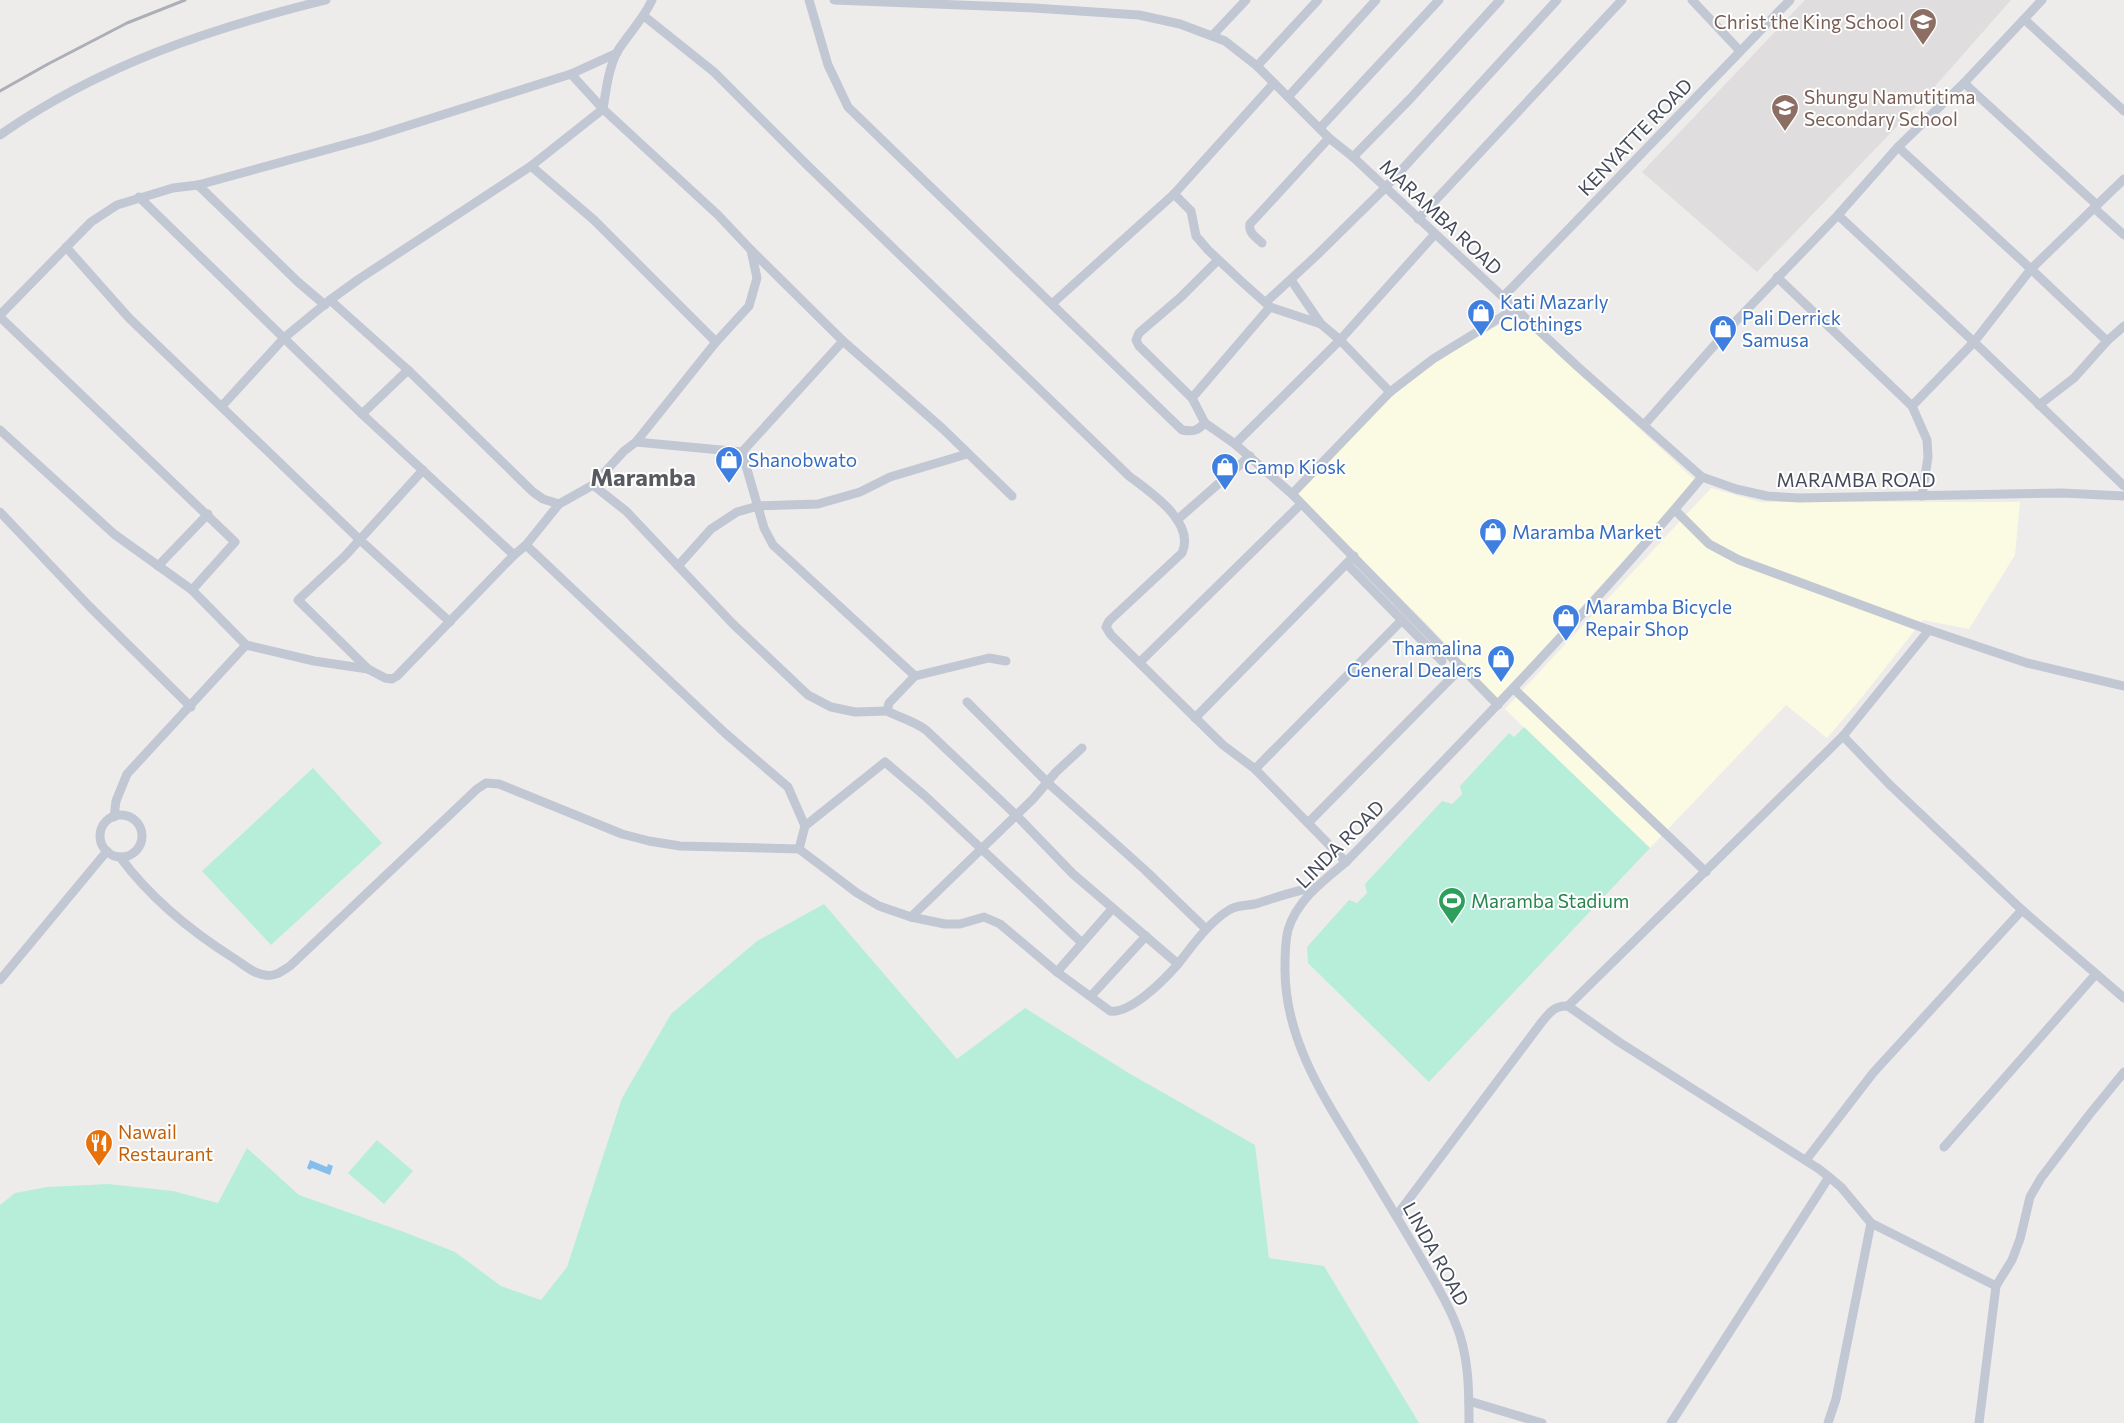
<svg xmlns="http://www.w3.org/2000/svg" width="2124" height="1423" viewBox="0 0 2124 1423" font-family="Commissioner,sans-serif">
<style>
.commercial{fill:#fbfae2}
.education{fill:#dfdddd}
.green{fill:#b7eed9}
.water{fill:#84beec}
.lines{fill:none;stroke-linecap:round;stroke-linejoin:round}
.street{stroke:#c1c7d3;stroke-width:9}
.rail{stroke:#adafb6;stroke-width:3}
.labels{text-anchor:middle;stroke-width:4;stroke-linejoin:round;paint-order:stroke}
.education-label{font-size:19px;fill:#785e54;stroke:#fff;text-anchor:end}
.street-label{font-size:19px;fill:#444a59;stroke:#fff}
.shop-label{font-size:19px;fill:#366cbe;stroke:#fff;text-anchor:start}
.leisure-label{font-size:19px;fill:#27864d;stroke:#fff;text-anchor:start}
.food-label{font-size:19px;fill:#c56008;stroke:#fff;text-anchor:start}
.district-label{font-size:24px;font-weight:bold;fill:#585a60;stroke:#fff}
</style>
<rect width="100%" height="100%" fill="#eeeceb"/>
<g class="commercial">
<polygon points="1516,315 1696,481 1497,700 1427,624 1291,489 1384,403 1435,361"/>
<polygon points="1711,488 1760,502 2020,502 2015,555 1969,629 1923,620 1863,696 1827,738 1786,705 1650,848 1505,709"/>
</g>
<polygon class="education" points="1805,0 2011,0 1929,93 1757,272 1642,172"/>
<g class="green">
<polygon points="1524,727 1650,848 1429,1082 1308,963 1307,947 1349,900 1357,903 1367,893 1365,884 1442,801 1452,804 1462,794 1460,786 1509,733 1514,737"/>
<polygon points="313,768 382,843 271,945 202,871"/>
<polygon points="824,904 957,1059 1025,1008 1127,1072 1255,1145 1269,1258 1324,1266 1419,1423 0,1423 0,1205 15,1193 47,1187 108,1184 173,1191 218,1203 247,1148 299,1195 404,1232 455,1252 501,1286 541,1300 567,1267 622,1098 671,1014 757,941"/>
<polygon points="377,1140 413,1171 384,1204 348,1173"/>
</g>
<polygon class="water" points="310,1160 327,1167 328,1164 333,1166 330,1175 312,1168 310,1170 307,1168"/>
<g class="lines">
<g class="street">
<path d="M809 0 828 65 848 107 1182 430C1193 432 1197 431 1205 423L1192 398 1139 346 1136 340 1139 333 1181 297 1218 260"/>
<polyline points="834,0 1034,8 1139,15 1180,24 1225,41 1257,66 1329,138 1353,157 1577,366 1702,477 1736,489 1767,496 1799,498 2062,493 2124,496"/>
<polyline points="1692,0 1740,51"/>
<path d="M644 16 714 72 806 164 1129 476C1150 492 1196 522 1182 553L1109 621 1106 627 1111 635 1223 745 1255 769 1346 862"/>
<polyline points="2024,19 2124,111"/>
<polyline points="1213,35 1246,0"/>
<polyline points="1257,66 1318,0"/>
<polyline points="1288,97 1376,0"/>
<polyline points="1320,128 1439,0"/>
<path d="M0 135C98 66 211 28 326 0"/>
<polyline points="1898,147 2031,269 2097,205 1964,83"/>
<polyline points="1353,157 1410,99 1500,0"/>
<polyline points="531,166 594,220 716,342"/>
<polyline points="198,185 298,282 325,305"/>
<polyline points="1174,194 1191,211 1196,236 1208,250 1241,281 1270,307 1321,324"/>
<polyline points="139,197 362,414 514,555 526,545 725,733 788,787 805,826"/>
<polyline points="2097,205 2124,179"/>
<polyline points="2094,208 2124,235"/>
<polyline points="1838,215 1974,342 2124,486"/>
<polyline points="1418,219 1622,0"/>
<path d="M1262 243C1256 237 1248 233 1250 224L1329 138"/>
<polyline points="66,247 129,318 359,539 450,622"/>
<polyline points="751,250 843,341 943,429 1012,496"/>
<polyline points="1777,277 1912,406 1927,440 1928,457 1922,496"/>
<polyline points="1291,280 1321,324 1340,340 1390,392"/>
<polyline points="1503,297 1790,0"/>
<polyline points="330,300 408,370 533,492 543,499 559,504 593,485 624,451 636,442 716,342 749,306 757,278 751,250 718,215 603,109 571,74"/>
<polyline points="1266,302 1316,256 1385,188 1557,0"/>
<polyline points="1053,303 1174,194 1274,83"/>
<polyline points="0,315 91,222 117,205 173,188 198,185 369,138 489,100 571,74 617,53"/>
<polyline points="0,317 235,542 192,590"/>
<polyline points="843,341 742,452 764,528 773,545 915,676"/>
<polyline points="1192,398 1270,307"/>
<polyline points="2039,405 2074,378 2107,341 2124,326"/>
<path d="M222 406 285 337 330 300 359 279 531 166 603 109C606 91 608 70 617 52 628 34 643 20 652 0"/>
<polyline points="1912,406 1974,342 2031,269 2107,341"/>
<polyline points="362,414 408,370"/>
<polyline points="1205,423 1235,444 1292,494 1498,705"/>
<polyline points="1644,425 1735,322 1838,215 1898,147 1964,83 2042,0"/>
<polyline points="0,430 114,534 192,590 246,645 127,774 116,801 114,817"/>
<polyline points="636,442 742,452"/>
<polyline points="1235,444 1340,340 1435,234"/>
<polyline points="423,470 345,556 298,600 368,669 385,678 392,679 397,676 514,555"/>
<polyline points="593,485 626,511 733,624 808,695 831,707 855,712 887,711"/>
<polyline points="1292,494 1390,392 1433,359 1516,308"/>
<polyline points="1675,510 1709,544 1739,560 1929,630 2027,663 2124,686"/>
<polyline points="0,512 90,607 191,707"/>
<polyline points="1177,520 1250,456"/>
<polyline points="526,545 559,504"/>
<polyline points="1347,564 1442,661"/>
<polyline points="158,566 208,514"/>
<polyline points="678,566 711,529 737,512 758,506 818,504 860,492 890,477 967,454"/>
<polyline points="246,645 314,661 368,669"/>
<path d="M1006 661 989 658 915 676 889 703 887 711C901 718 914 721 926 730L1016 815 1073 874 1178 964C1193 945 1208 923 1229 910 1237 905 1245 906 1255 904 1275 898 1294 891 1315 887"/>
<polyline points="1140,662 1301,504"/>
<polyline points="1514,689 1706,872"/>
<polyline points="967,702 1048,783 1145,870 1206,929"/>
<polyline points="1195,718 1354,556"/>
<polyline points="1843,736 1889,784 2022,910 2124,998"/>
<polyline points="1255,769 1402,620"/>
<circle cx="121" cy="836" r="21"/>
<polyline points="1309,822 1462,667"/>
<polyline points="799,849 805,826 885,762 925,796 1082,943"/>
<path d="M120 857C151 899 192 932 235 959 244 965 254 974 265 975 275 977 282 971 290 966L477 789 486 783 499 784 622 834 649 841 680 846 799 849 857 893 879 906 911 917 945 924H960L984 917 1000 924 1057 972 1110 1011C1131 1014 1165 979 1178 964"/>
<polyline points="911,917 1033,799 1056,772 1082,748"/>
<polyline points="1057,972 1112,909"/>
<polyline points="0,980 107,851"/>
<polyline points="1091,996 1146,936"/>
<polyline points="1568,1006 1843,736 1929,630"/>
<polyline points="1944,1147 2095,975"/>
<polyline points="1806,1160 1873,1073 2022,910"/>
<polyline points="1829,1177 1841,1187 1871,1223 1996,1286"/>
<path d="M1397 1215 1541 1023C1549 1013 1555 1005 1568 1006L1619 1042 1819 1169 1829 1177 1671 1423"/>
<polyline points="1469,1401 1542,1423"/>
<path d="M1469 1423C1469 1390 1469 1354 1455 1322 1447 1302 1436 1284 1425 1265 1405 1230 1384 1196 1363 1161 1326 1101 1284 1040 1285 967 1285 955 1285 942 1288 930 1297 900 1324 880 1346 862 1468 736 1590 611 1702 477"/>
<polyline points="1828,1423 1836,1399 1871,1223"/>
<polyline points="1979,1423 1996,1286 2012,1260 2020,1239 2030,1197 2041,1178 2089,1115 2124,1072"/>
</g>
<polyline class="rail" points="0,91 48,64 127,23 185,0"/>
</g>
<defs>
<symbol id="school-pin" viewBox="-11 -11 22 30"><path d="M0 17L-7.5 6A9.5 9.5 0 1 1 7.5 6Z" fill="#8d6e63" stroke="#fff"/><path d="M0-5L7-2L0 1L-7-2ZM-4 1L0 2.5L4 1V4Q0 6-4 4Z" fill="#fff"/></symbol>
<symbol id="shop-pin" viewBox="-11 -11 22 30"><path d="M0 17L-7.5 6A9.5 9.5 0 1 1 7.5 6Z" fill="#3f7fe0" stroke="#fff"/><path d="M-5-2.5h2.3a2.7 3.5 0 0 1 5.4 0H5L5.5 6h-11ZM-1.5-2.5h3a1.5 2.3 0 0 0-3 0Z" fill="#fff"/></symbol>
<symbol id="stadium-pin" viewBox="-11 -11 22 30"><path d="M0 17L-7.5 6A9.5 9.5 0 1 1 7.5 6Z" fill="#2e9e5b" stroke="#fff"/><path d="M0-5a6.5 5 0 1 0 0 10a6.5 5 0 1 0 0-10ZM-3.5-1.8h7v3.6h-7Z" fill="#fff"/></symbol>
<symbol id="restaurant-pin" viewBox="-11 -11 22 30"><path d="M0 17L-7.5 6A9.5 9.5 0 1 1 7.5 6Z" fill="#e8710a" stroke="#fff"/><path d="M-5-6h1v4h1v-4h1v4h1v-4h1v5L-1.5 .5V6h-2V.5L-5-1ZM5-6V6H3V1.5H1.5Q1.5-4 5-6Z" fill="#fff"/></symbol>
</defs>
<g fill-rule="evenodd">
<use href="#school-pin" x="1907" y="6" width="32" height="43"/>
<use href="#school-pin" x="1769" y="92" width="32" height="43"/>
<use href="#shop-pin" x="1465" y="297" width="32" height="43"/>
<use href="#shop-pin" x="1707" y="313" width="32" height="43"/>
<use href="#shop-pin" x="713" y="444" width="32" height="43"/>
<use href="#shop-pin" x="1209" y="451" width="32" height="43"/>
<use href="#shop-pin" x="1477" y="516" width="32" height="43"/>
<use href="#shop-pin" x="1550" y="602" width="32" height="43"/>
<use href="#shop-pin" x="1485" y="643" width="32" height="43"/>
<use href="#stadium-pin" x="1436" y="885" width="32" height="43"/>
<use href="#restaurant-pin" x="83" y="1127" width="32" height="43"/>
</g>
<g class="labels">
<g class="education-label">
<text x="1904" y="29">Christ the King School</text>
<text x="1804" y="104" text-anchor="start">Shungu Namutitima<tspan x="1804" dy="22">Secondary School</tspan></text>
</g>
<g class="street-label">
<text transform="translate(1635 137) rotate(-46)" y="7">KENYATTE ROAD</text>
<text transform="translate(1441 217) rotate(43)" y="7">MARAMBA ROAD</text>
<text x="1856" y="487">MARAMBA ROAD</text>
<text transform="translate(1340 844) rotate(-45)" y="7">LINDA ROAD</text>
<text transform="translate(1436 1254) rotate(61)" y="7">LINDA ROAD</text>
</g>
<g class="shop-label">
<text x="1500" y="309">Kati Mazarly<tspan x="1500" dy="22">Clothings</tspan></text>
<text x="1742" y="325">Pali Derrick<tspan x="1742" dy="22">Samusa</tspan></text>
<text x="748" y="467">Shanobwato</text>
<text x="1244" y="474">Camp Kiosk</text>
<text x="1512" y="539">Maramba Market</text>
<text x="1585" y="614">Maramba Bicycle<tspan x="1585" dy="22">Repair Shop</tspan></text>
<text x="1482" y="655" text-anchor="end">Thamalina<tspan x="1482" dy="22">General Dealers</tspan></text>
</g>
<g class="leisure-label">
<text x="1471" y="908">Maramba Stadium</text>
</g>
<g class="food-label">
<text x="118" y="1139">Nawail<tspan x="118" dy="22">Restaurant</tspan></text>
</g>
<g class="district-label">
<text x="643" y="486">Maramba</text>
</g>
</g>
</svg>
